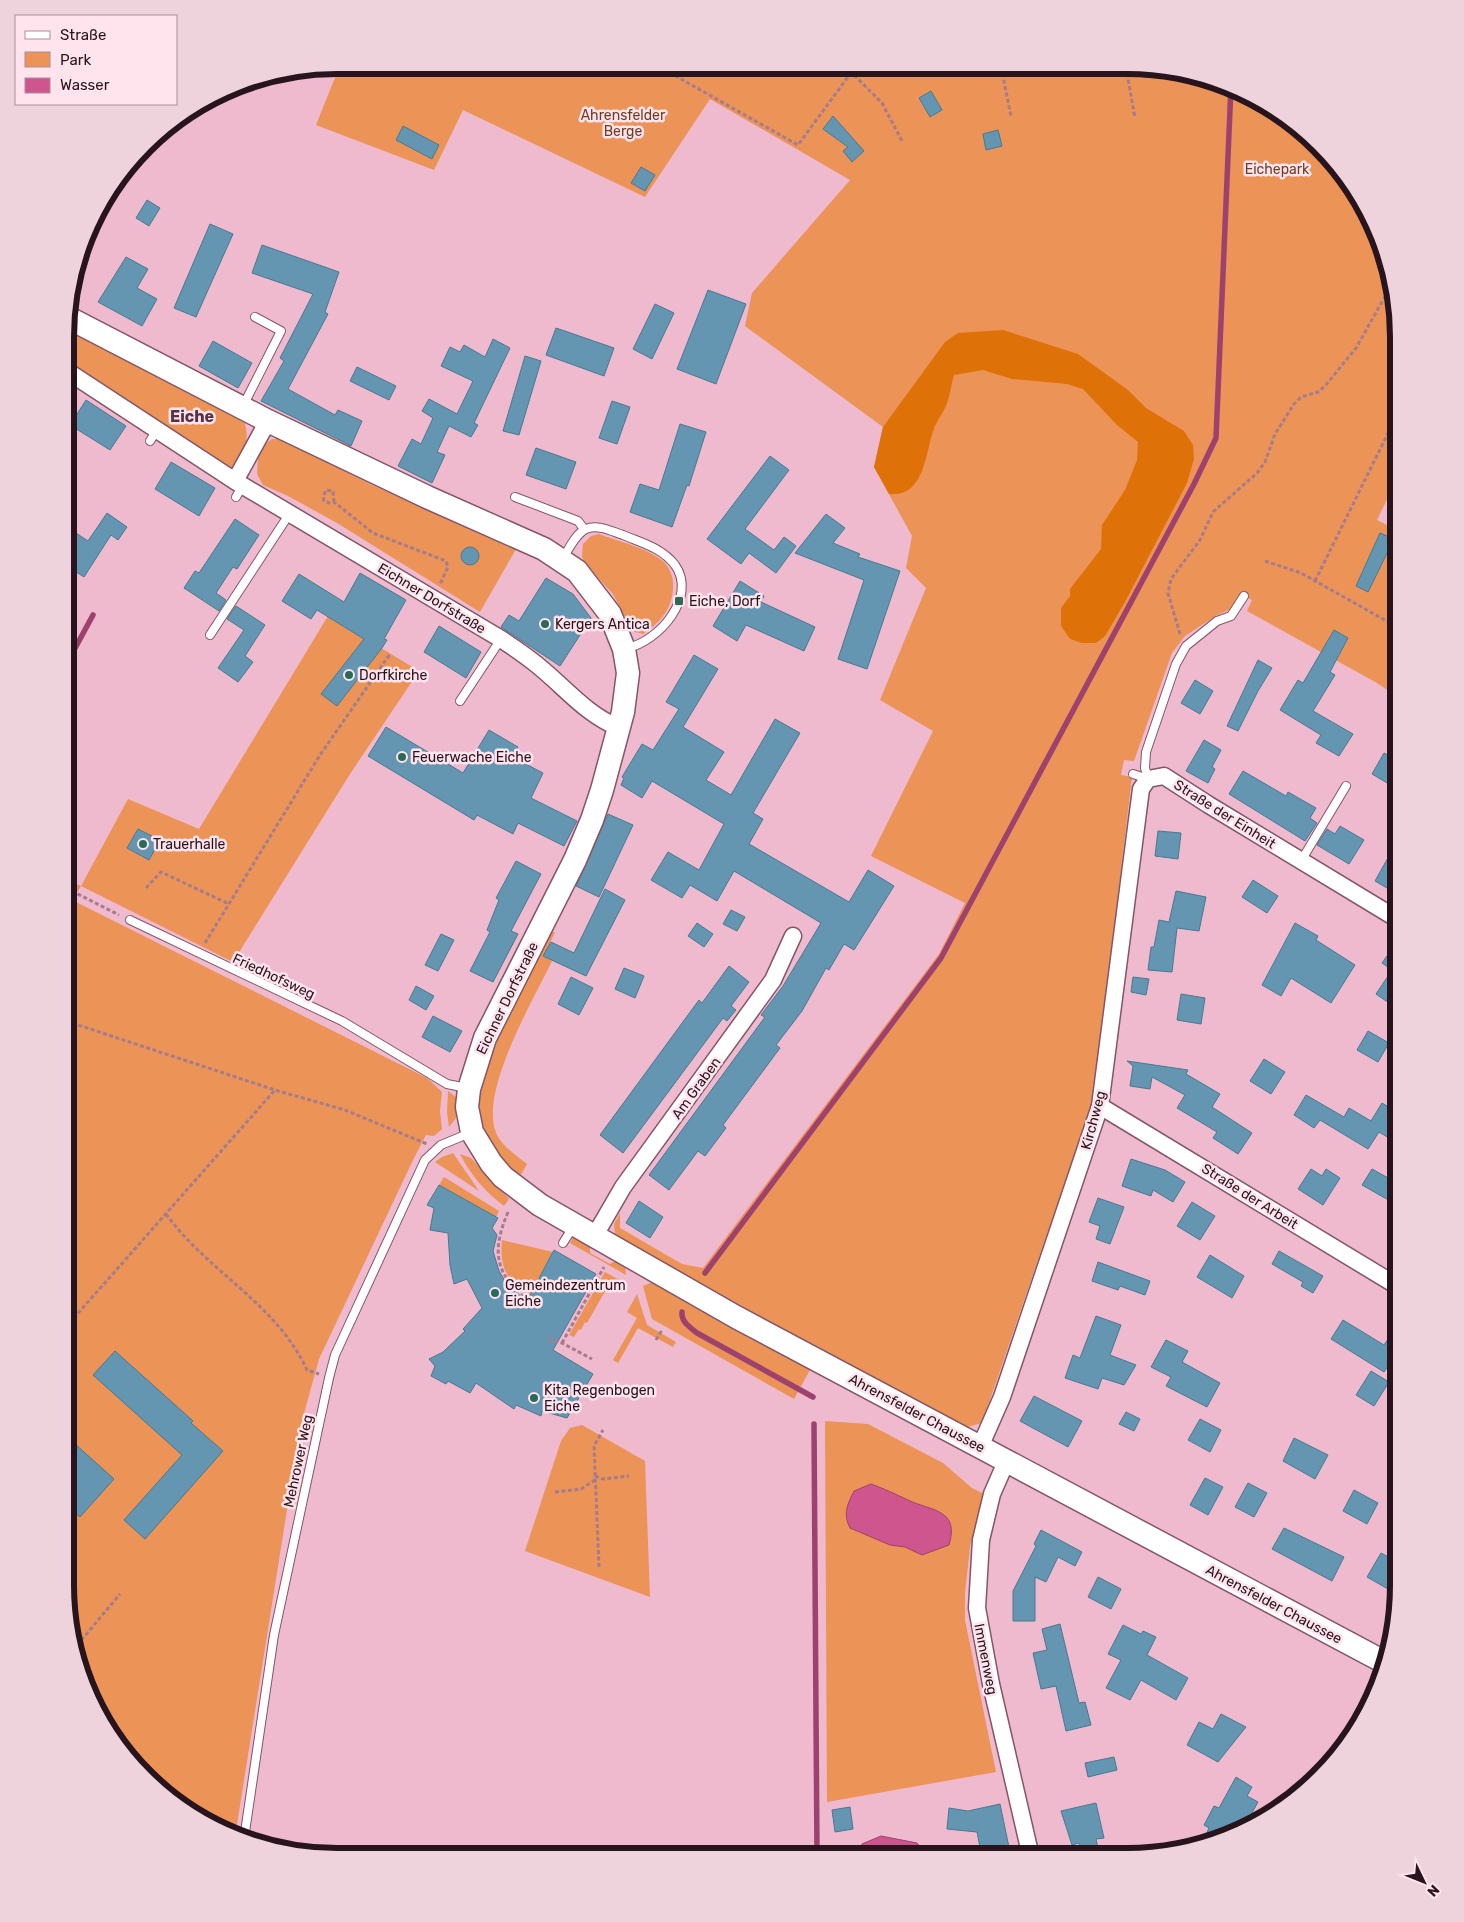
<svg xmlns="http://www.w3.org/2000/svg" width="1464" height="1922" viewBox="0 0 1464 1922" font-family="Rubik,sans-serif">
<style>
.green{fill:#ec9357;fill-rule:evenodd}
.forest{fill:#df7109}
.water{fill:#cf558f;stroke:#9d426c}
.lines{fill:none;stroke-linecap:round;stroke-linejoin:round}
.stream{stroke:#9d426c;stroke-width:5.5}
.building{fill:#6496b2;stroke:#467993}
.lane-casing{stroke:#845569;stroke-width:10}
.street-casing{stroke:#845569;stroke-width:19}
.secondary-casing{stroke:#845569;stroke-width:25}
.path{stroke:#a57c8c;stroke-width:3;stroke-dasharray:4 2.5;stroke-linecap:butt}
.lane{stroke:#fff;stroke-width:8}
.street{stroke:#fff;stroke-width:16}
.secondary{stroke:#fff;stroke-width:22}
.poi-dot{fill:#296a59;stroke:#ffe3ed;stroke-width:2}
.labels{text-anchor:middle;stroke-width:5;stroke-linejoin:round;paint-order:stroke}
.park-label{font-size:14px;fill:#6d3f20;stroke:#ffe3ed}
.street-label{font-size:14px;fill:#27141c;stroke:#ffe3ed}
.poi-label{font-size:14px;fill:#27141c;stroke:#ffe3ed;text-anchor:start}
.quarter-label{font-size:16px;font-weight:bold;fill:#5a2f42;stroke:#ffe3ed}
.rim{fill:none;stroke:#27141c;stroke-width:6}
</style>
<rect width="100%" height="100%" fill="#efb9ce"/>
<g class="green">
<polygon points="340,65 1163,67 1231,86 1278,111 1331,157 1371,216 1390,267 1399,337 1399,475 1377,520 1399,531 1399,698 1377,683 1247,611 1252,600 1240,594 1231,609 1217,615 1185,636 1172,653 1134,761 1124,760 1121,775 1132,777 1094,1097 982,1423 964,1428 698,1285 615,1235 614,1224 620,1213 620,1228 682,1264 703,1268 939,954 965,903 871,856 933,731 880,700 926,588 906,568 912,536 874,467 883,427 745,326 752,293 850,180 710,99 645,197 463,110 434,170 316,125"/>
<path d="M67 327 244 421C250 438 246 458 230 468L67 361Z"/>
<polygon points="272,439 281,439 370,484 516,549 480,612 337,523 288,496 263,485 257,474 258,459 264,445"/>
<path d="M599 534C620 542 646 547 664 562 669 567 673 576 673 583 674 607 662 621 643 634L632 631 613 594 584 563 582 556 583 544 591 536Z"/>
<path d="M328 616 419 671 350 774 233 962 81 886 72 900 427 1078 442 1092 440 1111 442 1129 434 1136 426 1135 414 1158 319 1359 300 1428 235 1837 186 1811 133 1765 93 1706 74 1655 65 1585 66 880 81 886 128 799 199 829ZM138 829 160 840 149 860 127 848Z"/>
<path d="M549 931 555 932 544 956 552 961C534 999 477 1094 497 1135 503 1147 517 1156 527 1164L519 1178C503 1161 486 1143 481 1121 469 1070 526 977 549 931Z"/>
<polygon points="448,1091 457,1098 456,1118 449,1127 447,1112"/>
<polygon points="453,1153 479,1191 435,1162 442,1157"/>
<path d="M460 1154 471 1158 509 1199 504 1206C486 1193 470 1174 460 1154Z"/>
<polygon points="444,1177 499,1211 496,1217 439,1185"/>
<polygon points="574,1236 590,1245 590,1253 610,1264 617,1260 625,1265 626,1275 570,1243"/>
<path d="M502 1240 553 1252 529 1296C507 1283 499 1266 502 1240Z"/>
<polygon points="605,1272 621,1281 619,1285 611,1281 587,1323 585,1322 581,1330 579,1329 574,1337 569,1335"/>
<polygon points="653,1282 811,1368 794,1399 652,1319 643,1286"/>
<polygon points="637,1294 647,1325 676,1342 673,1347 638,1328 618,1363 613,1360 637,1318 627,1312"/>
<polygon points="825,1421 868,1424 943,1463 972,1488 986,1495 974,1541 971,1542 970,1547 965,1593 965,1620 996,1772 827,1802"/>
<polygon points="582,1425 645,1461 650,1597 525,1551 561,1441 570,1428"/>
</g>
<path class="forest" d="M1003 330 1078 354 1128 390 1146 408 1184 431 1193 445 1194 459 1187 483 1125 602 1105 636 1096 643H1082L1070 639 1061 626V608L1070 596V589L1101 549 1102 525 1125 490 1137 460 1138 442 1117 425 1083 389 1067 384 1012 379 983 370 954 375C951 385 950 396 946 406 943 413 938 419 935 426 925 450 926 498 889 494L874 467 883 427 945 342 958 333Z"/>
<g class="water">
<path d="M871 1484C885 1489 895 1494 908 1500 931 1511 960 1509 949 1545L922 1555 905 1547 890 1545 850 1528C843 1514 847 1505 854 1491Z"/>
<polygon points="881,1836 917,1843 925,1852 924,1856 860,1856 862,1844"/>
</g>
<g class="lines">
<g class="stream">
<polyline points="67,663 93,615"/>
<polyline points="705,1273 941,958 1194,484 1216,438 1231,86"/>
<path d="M682 1312C681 1322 690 1327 697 1333L813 1397"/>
<polyline points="814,1424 817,1856"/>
</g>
</g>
<g class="building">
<polygon points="931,91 942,110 930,117 919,98"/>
<polygon points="833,116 864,151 852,162 843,151 848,147 823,129"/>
<polygon points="403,126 439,145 432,159 396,140"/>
<polygon points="998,130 1002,146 986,150 983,134"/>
<polygon points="641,167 655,175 645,191 631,183"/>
<polygon points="147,200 160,208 149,226 136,218"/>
<polygon points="210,224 233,234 196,317 174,308"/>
<polygon points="262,245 339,272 325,312 328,314 288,389 335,415 338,410 362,421 351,446 261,401 284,361 280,358 313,294 252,273"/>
<polygon points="126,257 148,269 137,288 157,299 142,326 98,302"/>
<polygon points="708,290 746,304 716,384 677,369"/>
<polygon points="655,304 674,313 652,359 633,349"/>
<polygon points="556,328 614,348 604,376 546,355"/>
<polygon points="493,339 510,348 474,423 478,425 471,437 449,426 437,452 445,455 432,483 398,466 412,439 421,444 433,418 422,411 429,399 457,414 473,381 441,366 450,347 460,352 464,345 485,357"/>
<polygon points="213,341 252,363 238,388 199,366"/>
<polygon points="525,356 541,361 519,435 503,431"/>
<polygon points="357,367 396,386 389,400 350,381"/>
<polygon points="86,400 126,426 110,450 70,425"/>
<polygon points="612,401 630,407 617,444 599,438"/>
<polygon points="680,424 706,432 689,486 687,485 672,527 630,512 640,484 659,490"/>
<polygon points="536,448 576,462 566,489 526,475"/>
<polygon points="770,456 789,470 745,529 774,550 784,537 796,546 776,573 749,553 741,564 707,539"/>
<polygon points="171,462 215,488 199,516 155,489"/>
<polygon points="107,513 127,527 118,540 111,535 84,577 67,566 67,527 88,541"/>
<polygon points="826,514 845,528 833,543 860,554 858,557 900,571 867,669 838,659 864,580 795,553"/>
<polygon points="235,519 259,535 237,569 233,567 216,593 226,600 219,611 184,588 195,571 199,573"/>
<polygon points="1380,533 1394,539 1368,592 1356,586"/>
<circle cx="470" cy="556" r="9"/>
<polygon points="360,573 406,600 384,639 387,640 382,648 337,706 321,694 364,639 317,610 311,619 282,601 299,574 344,602"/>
<polygon points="546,578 573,594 591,618 560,666 501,627 509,615 519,621"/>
<polygon points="740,581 764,596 761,602 815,627 804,651 746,625 737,641 713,626"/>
<polygon points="236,606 265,625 245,656 253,662 238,682 218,668 244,630 227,619"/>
<polygon points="439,626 481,652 466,678 424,652"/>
<polygon points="1334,630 1348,638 1330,672 1335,675 1313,711 1353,734 1339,756 1316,743 1321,735 1280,710 1298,680 1303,683"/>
<polygon points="694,655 718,669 683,727 724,752 706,780 731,795 775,719 800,733 753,813 763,819 749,844 849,902 868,870 894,886 854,950 844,944 829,970 826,968 802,1011 776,1045 780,1048 723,1125 726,1128 705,1156 698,1151 669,1190 649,1175 765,1017 761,1015 783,986 821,923 734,871 717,901 690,885 682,898 651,880 668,852 699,870 724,824 652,781 642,798 621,785 624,778 622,777 642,744 653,750 679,709 666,702"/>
<polygon points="1258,660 1272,668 1258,691 1238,731 1227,726"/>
<polygon points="1195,680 1213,691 1200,714 1181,703"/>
<polygon points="386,727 463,773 489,730 518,747 512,757 543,773 531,798 577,821 564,846 518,823 513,834 477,815 474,820 368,756"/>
<polygon points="1204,740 1221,750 1212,767 1215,769 1208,783 1186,771"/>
<polygon points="1384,753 1399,761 1399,790 1372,774"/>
<polygon points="1243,771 1286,796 1288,792 1316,808 1310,818 1317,823 1305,841 1229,794"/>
<polygon points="608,814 633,825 599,897 576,886"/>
<polygon points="1340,826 1364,840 1349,864 1317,845 1327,829 1335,834"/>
<polygon points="138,829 160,840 149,860 127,848"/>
<polygon points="1158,831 1181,833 1178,859 1155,856"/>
<polygon points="1389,856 1399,862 1399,895 1375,881"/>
<polygon points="516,861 541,874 511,931 518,934 493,982 470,971 490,932 487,930 499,900 496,898"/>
<polygon points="1253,880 1278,896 1267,913 1242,897"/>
<polygon points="605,889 625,900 586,976 543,956 551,942 574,953"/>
<polygon points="1176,891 1206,897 1199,931 1177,928 1172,972 1148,970 1151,947 1154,947 1159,920 1169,922"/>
<polygon points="731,910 745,917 737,931 723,924"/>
<polygon points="697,923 713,934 704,947 688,936"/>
<polygon points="1295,923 1318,936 1316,940 1355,965 1331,1003 1291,978 1281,996 1262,985"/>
<polygon points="441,934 454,940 438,971 425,965"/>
<polygon points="1399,939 1399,1010 1376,994 1392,970 1382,963"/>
<polygon points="729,966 749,982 731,1006 736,1010 727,1021 723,1018 623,1153 600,1135 699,1000 702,1003"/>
<polygon points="624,968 644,976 635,998 615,989"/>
<polygon points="571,977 593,988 579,1015 558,1004"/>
<polygon points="1133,977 1149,979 1146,995 1131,992"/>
<polygon points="416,986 434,996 426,1010 409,1000"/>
<polygon points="1181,994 1205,998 1201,1024 1177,1020"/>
<polygon points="433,1016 462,1031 450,1052 422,1037"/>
<polygon points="1368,1031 1389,1043 1378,1062 1357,1050"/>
<polygon points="1264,1059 1285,1072 1271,1094 1250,1081"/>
<polygon points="1127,1061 1188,1070 1186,1074 1220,1094 1212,1107 1252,1133 1238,1154 1213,1138 1217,1132 1177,1108 1185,1095 1152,1077 1150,1089 1130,1086 1133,1066"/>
<polygon points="1306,1095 1344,1117 1349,1108 1371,1121 1382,1103 1399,1113 1399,1144 1379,1132 1368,1149 1320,1120 1314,1128 1294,1115"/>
<polygon points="1131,1159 1165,1170 1185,1182 1173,1202 1153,1190 1151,1196 1122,1186"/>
<polygon points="1311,1169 1322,1176 1326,1169 1340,1178 1323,1205 1298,1189"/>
<polygon points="1372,1169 1399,1184 1399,1206 1362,1185"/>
<polygon points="439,1185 498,1218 492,1228 497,1235 493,1251 499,1271 508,1286 527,1301 554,1250 596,1274 553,1350 593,1374 567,1418 542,1411 541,1416 516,1405 514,1409 476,1383 470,1393 448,1381 446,1384 431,1376 435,1366 429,1359 443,1352 465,1331 463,1329 482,1308 467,1279 454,1284 450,1265 448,1233 430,1230 434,1208 427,1205"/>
<polygon points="1098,1198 1124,1207 1110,1244 1096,1239 1100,1226 1089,1222"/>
<polygon points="639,1201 663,1217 650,1238 626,1223"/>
<polygon points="1192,1202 1215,1216 1200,1240 1177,1226"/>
<polygon points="1279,1251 1323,1276 1313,1293 1301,1286 1303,1282 1272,1264"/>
<polygon points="1210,1255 1244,1276 1232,1298 1197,1277"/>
<polygon points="1098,1262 1150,1281 1145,1295 1120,1286 1118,1290 1092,1281"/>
<polygon points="1096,1316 1121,1325 1110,1355 1136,1365 1124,1385 1102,1378 1098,1389 1065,1378 1073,1355 1080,1358"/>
<polygon points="1343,1320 1384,1345 1390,1336 1399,1342 1399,1350 1384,1372 1331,1339"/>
<polygon points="1166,1340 1188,1351 1182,1362 1220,1383 1207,1407 1166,1386 1171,1377 1151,1367"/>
<polygon points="115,1351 193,1421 191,1423 223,1451 145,1539 124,1520 182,1455 93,1375"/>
<polygon points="1371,1371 1389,1382 1374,1406 1356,1395"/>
<polygon points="1034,1396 1082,1421 1068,1447 1020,1421"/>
<polygon points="1126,1412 1140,1419 1134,1431 1119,1424"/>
<polygon points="1200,1419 1221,1430 1210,1452 1188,1440"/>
<polygon points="65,1435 114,1479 80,1517 65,1504 65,1489 76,1477 65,1467"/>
<polygon points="1294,1438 1328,1455 1315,1479 1283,1461"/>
<polygon points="1205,1478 1223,1487 1208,1515 1190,1505"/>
<polygon points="1248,1483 1267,1493 1254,1517 1235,1507"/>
<polygon points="1354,1490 1378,1503 1367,1524 1343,1511"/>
<polygon points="1284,1528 1344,1557 1332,1581 1272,1549"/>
<polygon points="1041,1530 1082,1552 1075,1566 1058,1557 1046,1582 1035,1577 1035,1621 1013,1621 1013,1591 1036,1546 1034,1544"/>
<polygon points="1381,1553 1398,1562 1398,1571 1388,1589 1367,1577"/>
<polygon points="1098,1577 1121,1589 1111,1609 1088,1597"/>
<polygon points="1060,1624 1079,1703 1085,1702 1091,1725 1066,1731 1056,1686 1041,1689 1033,1653 1047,1650 1042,1629"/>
<polygon points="1123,1625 1141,1634 1143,1631 1156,1637 1147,1655 1188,1678 1176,1700 1141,1680 1130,1700 1106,1688 1121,1660 1108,1654"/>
<polygon points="1221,1714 1246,1727 1218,1762 1187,1745 1199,1722 1213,1729"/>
<polygon points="1114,1757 1117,1770 1088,1777 1085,1763"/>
<polygon points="1236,1777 1252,1787 1247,1796 1258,1802 1242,1831 1200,1847 1209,1828 1204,1825 1214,1806 1219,1808"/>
<polygon points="1096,1803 1104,1838 1096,1839 1100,1857 1083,1857 1079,1843 1072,1845 1061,1811"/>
<polygon points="1000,1804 1011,1857 982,1857 977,1832 947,1829 949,1808 968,1811"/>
<polygon points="850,1807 853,1829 835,1832 832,1810"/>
</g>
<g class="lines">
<defs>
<g id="lane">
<polyline points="243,406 281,331 255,317"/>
<polyline points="150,441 157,430"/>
<polyline points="236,497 243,485"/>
<polyline points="515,497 578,521 584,529"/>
<path d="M563 558C569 549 576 533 586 529 598 524 611 531 623 535 642 543 662 548 675 565 698 597 658 642 627 648"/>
<polyline points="210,635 290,513"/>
<polyline points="460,701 501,639"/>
<polyline points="1133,774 1148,779"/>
<polyline points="1148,779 1145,768 1146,752 1176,664 1186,646 1217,621 1231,616 1244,596"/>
<polyline points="1301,861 1346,786"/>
<polyline points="130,920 342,1021 447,1084 467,1088"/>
<polyline points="563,1243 573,1227"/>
<polyline points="244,1839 274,1635 329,1378 335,1355 425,1160 441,1145 470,1133"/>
</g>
<g id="street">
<path d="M67 371 235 481 501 639C513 647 525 655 536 664 565 687 584 713 619 728"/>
<polyline points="235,481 268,421"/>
<polyline points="1100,1106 1399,1287"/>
<polyline points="594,1237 623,1187 773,980 793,936"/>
<polyline points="980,1447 1002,1397 1100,1106 1141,789 1148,779 1164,776 1209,805 1399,920"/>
<polyline points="1006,1462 992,1494 981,1540 977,1608 991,1684 1031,1857"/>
</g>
<polyline id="secondary" points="67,317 268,421 427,497 544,549 577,571 610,614 624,649 628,673 623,712 602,790 592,820 575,860 485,1038 469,1089 467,1107 472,1132 491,1163 503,1177 540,1205 736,1317 1386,1663"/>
</defs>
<use href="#lane" class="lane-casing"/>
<use href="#street" class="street-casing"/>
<use href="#secondary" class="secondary-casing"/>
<g class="path">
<polyline points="658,66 798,145 856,66"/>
<polyline points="845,66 882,103 902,141"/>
<polyline points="1001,67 1011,116"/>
<polyline points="1126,67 1135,118"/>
<polyline points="334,502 333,491 326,490 323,497 324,501 329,503 334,502 373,533 446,561 448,567 440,584"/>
<polyline points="1265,561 1301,573 1399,628"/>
<polyline points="1315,581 1399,411"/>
<polyline points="1180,634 1168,593 1171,579 1200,540 1213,512 1257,473 1265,462 1275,434 1294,404 1301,397 1318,392 1325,386 1356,348 1392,284"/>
<polyline points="66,888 119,915"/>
<polyline points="146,888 161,872 229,904"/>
<polyline points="205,943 320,755 390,654"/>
<polyline points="66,1021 275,1090 345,1110 427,1144"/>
<path d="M508 1212C493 1248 493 1271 524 1297"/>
<path d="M166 1214C207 1271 277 1304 307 1370L319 1374"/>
<polyline points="65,1328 275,1090"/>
<polyline points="548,1339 562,1343 592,1359"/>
<polyline points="656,1340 662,1330"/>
<polyline points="562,1343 604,1267"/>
<polyline points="595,1476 603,1479 629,1476"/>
<polyline points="555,1492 581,1489 595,1480"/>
<polyline points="599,1567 594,1446 603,1430"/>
<polyline points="73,1650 120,1594"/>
</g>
<use href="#lane" class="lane"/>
<use href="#street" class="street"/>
<use href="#secondary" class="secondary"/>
</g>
<g class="poi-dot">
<rect x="674" y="596" width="10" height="10" rx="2.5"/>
<circle cx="545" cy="624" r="5"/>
<circle cx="349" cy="675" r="5"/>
<circle cx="402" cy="757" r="5"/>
<circle cx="143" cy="844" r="5"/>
<circle cx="495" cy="1293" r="5"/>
<circle cx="534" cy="1398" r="5"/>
</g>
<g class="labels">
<g class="park-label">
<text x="623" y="120">Ahrensfelder<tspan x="623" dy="16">Berge</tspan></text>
<text x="1277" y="174">Eichepark</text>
</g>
<g class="street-label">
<text transform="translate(432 598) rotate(31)" y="5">Eichner Dorfstraße</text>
<text transform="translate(1225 814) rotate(32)" y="5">Straße der Einheit</text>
<text transform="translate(274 976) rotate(25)" y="5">Friedhofsweg</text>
<text transform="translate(507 998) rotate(-64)" y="5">Eichner Dorfstraße</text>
<text transform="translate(696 1088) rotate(-54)" y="5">Am Graben</text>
<text transform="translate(1093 1120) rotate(-75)" y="5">Kirchweg</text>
<text transform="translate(1250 1196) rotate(32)" y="5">Straße der Arbeit</text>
<text transform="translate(917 1413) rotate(28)" y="5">Ahrensfelder Chaussee</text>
<text transform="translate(298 1461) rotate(-78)" y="5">Mehrower Weg</text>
<text transform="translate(1274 1604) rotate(28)" y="5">Ahrensfelder Chaussee</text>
<text transform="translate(986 1659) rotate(79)" y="5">Immenweg</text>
</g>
<g class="poi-label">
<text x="689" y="606">Eiche, Dorf</text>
<text x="555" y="629">Kergers Antica</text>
<text x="359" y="680">Dorfkirche</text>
<text x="412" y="762">Feuerwache Eiche</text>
<text x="153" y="849">Trauerhalle</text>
<text x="505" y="1290">Gemeindezentrum<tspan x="505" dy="16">Eiche</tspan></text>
<text x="544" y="1395">Kita Regenbogen<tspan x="544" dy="16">Eiche</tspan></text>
</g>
<g class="quarter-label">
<text x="192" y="422">Eiche</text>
</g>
</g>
<path d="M0 0H1464V1922H0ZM337 74H1127A263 263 0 0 1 1390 337V1585A263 263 0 0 1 1127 1848H337A263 263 0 0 1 74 1585V337A263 263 0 0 1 337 74Z" fill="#eed2dc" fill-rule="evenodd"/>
<path class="rim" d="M337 74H1127A263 263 0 0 1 1390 337V1585A263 263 0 0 1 1127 1848H337A263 263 0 0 1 74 1585V337A263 263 0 0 1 337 74Z"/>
<rect x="15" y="15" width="162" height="90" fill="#ffe3ed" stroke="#a99099"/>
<rect x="25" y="31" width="25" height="8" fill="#ffffff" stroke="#a99099"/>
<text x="60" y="40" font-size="15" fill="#27141c">Straße</text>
<rect x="25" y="52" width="25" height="15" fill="#ec9357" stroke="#a99099"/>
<text x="60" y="65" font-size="15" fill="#27141c">Park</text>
<rect x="25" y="78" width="25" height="15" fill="#cf558f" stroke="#a99099"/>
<text x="60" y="90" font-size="15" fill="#27141c">Wasser</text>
<g transform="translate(1424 1882) rotate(133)" stroke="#ffe3ed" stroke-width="4" paint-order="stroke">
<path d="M0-4L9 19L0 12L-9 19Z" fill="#27141c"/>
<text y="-8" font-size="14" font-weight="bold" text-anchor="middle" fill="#27141c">N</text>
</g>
</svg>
